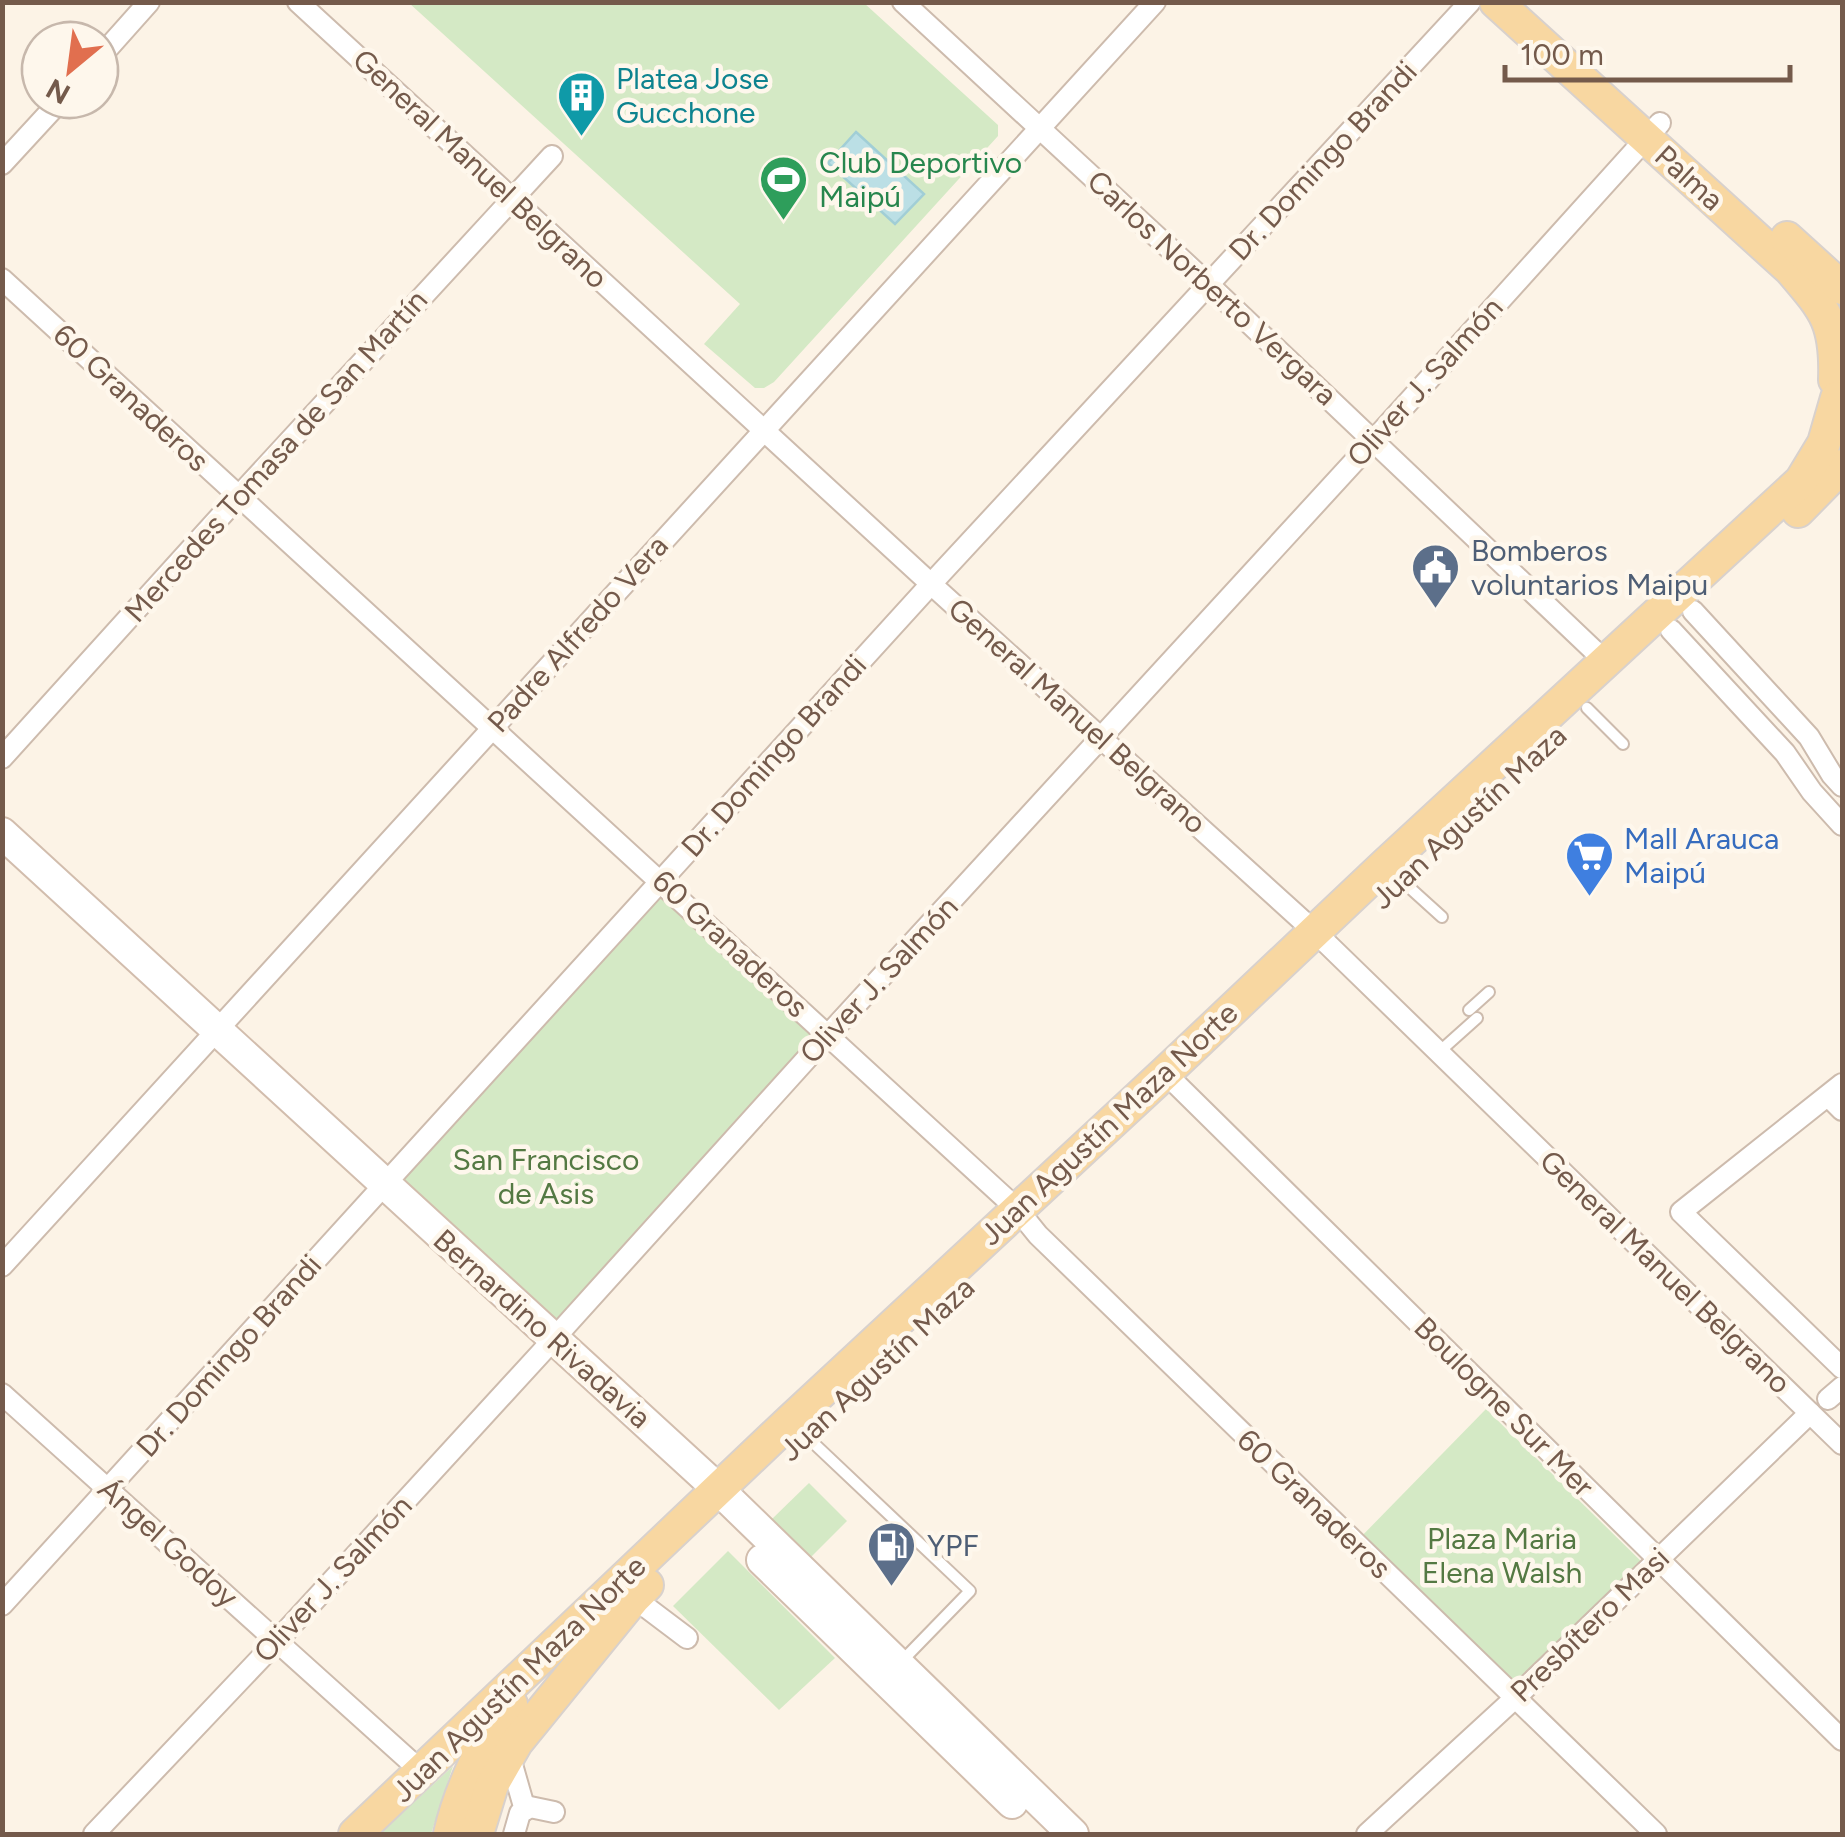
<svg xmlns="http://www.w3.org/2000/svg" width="1845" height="1837" viewBox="0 0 1845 1837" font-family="Figtree,sans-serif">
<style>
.green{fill:#d4e9c5}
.water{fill:#bbdfe5;stroke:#a1ced6;stroke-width:2.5}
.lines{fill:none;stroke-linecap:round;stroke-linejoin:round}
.lane-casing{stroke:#cdbbad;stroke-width:14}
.street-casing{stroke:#cdbbad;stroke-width:24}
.secondary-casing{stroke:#d2bdad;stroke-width:34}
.primary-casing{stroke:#d8d1cd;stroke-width:36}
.lane{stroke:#fff;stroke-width:10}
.street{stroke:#fff;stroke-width:20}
.secondary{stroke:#fff;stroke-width:30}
.primary{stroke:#f8d7a1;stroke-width:32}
.labels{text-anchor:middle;stroke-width:9;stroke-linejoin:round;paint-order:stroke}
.culture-label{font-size:30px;fill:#0d838f;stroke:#fef7ec;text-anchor:start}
.street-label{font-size:30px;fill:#745a4b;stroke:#fef7ec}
.leisure-label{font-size:30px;fill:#27864d;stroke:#fef7ec;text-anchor:start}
.service-label{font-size:30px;fill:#4e5e75;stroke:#fef7ec;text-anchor:start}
.shop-label{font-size:30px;fill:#366cbe;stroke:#fef7ec;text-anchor:start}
.park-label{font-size:30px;fill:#547943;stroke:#fef7ec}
</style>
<rect width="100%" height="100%" fill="#fcf3e6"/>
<g class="green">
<polygon points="409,3 864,3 998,125 998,136 774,382 764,388 755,388 704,344 740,304"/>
<polygon points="661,880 829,1034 553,1339 385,1185"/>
<polygon points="1486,1409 1649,1569 1515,1698 1355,1543"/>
<polygon points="809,1483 847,1521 810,1558 771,1520"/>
<polygon points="728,1551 835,1658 779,1710 673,1606"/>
<polygon points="453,1766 431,1834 380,1834"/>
</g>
<polygon class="water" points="856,132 924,194 895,224 828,163"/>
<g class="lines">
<defs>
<g id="lane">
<polyline points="1587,708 1623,744"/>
<polyline points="1400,879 1442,917"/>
<polyline points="1469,1010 1489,992"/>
<polyline points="1439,1052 1477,1018"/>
<polyline points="806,1436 970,1591 900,1663"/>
</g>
<g id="street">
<polyline points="298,2 931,584 1315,932 1842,1444"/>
<polyline points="903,2 1208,284 1605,661"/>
<polyline points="100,57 149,2"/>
<polyline points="2,164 61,100"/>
<path d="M2 279C339 591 681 897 1017 1209L1038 1235 1656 1834"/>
<polyline points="1693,611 1809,737 1832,775 1842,786"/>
<polyline points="1671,630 1785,753 1812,792 1842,825"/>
<polyline points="2,758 238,497 552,156"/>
<polyline points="1165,1073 1842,1740"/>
<polyline points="1842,1084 1681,1212 1842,1368"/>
<polyline points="1828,1096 1842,1110"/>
<polyline points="2,1266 1155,2"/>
<polyline points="2,1394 422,1772"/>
<polyline points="1828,1399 1842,1387"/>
<polyline points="634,1598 687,1638"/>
<polyline points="2,1605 931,584 1470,2"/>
<polyline points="509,1754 525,1810"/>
<polyline points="94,1834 277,1641 541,1353 829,1034 1374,440 1660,123"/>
<polyline points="514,1834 520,1813 530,1807 554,1812"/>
<polyline points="1367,1834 1515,1698 1810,1413"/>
</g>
<g id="secondary">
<polyline points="2,833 718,1489 1073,1834"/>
<polyline points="762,1560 1012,1803"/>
</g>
<g id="primary">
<path d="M1496 2 1791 270C1826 311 1837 323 1835 380"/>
<polyline points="1787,238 1842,288"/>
<polyline points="1798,511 1842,466"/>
<polyline points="355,1834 790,1421 1165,1073 1385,865 1801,481 1824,443 1837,398"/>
<path d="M450 1834C460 1790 483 1741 511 1704"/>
<polyline points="477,1834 492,1785 516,1743 634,1598 647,1585"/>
</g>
</defs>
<use href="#lane" class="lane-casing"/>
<use href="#street" class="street-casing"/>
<use href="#secondary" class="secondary-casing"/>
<use href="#primary" class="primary-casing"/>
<use href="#lane" class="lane"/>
<use href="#street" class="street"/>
<use href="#secondary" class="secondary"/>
<use href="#primary" class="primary"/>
</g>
<defs>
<symbol id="building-pin" viewBox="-11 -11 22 30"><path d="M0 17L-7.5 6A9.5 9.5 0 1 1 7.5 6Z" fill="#0f9aa8" stroke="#fef7ec"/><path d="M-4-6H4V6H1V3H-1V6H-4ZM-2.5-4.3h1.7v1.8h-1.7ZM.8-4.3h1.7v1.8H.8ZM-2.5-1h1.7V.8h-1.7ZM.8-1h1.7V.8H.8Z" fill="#fff"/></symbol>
<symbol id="stadium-pin" viewBox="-11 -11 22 30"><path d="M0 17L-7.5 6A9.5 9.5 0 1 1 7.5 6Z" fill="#2e9e5b" stroke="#fef7ec"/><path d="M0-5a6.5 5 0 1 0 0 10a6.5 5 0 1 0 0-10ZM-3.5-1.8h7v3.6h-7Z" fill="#fff"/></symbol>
<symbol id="civic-pin" viewBox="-11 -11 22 30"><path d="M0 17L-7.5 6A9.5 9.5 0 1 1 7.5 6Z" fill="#5c6f8a" stroke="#fef7ec"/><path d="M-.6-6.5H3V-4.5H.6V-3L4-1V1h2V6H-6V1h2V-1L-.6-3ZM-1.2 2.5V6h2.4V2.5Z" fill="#fff"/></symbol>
<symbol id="supermarket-pin" viewBox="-11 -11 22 30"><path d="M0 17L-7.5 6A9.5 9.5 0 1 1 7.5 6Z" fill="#3f7fe0" stroke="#fef7ec"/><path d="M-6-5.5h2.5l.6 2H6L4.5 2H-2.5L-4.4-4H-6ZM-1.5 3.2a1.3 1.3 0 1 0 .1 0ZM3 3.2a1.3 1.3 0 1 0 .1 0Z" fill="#fff"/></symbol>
<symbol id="fuel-pin" viewBox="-11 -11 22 30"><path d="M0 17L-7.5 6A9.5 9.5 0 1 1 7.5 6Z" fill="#5c6f8a" stroke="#fef7ec"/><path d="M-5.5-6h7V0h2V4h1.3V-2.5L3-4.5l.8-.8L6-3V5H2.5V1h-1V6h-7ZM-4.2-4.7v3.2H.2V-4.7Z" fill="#fff"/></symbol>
</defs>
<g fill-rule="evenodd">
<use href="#building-pin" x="554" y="68" width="55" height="75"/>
<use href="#stadium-pin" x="756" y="152" width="55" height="75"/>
<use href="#civic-pin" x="1408" y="540" width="55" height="75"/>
<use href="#supermarket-pin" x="1562" y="828" width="55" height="75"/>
<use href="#fuel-pin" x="864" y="1518" width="55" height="75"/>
</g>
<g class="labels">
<g class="culture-label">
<text x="616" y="89">Platea Jose<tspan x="616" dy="34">Gucchone</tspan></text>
</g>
<g class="street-label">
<text transform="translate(1323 161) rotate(-47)" y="10">Dr. Domingo Brandi</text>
<text transform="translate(480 169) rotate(43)" y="10">General Manuel Belgrano</text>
<text transform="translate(1689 178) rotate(42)" y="10">Palma</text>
<text transform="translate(1212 288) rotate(43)" y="10">Carlos Norberto Vergara</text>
<text transform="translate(1425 382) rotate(-48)" y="10">Oliver J. Salmón</text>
<text transform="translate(131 398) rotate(43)" y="10">60 Granaderos</text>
<text transform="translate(276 456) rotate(-48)" y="10">Mercedes Tomasa de San Martín</text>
<text transform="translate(578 634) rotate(-48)" y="10">Padre Alfredo Vera</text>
<text transform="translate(1077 716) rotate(42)" y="10">General Manuel Belgrano</text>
<text transform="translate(774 756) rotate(-48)" y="10">Dr. Domingo Brandi</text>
<text transform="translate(1469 817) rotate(-43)" y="10">Juan Agustín Maza</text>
<text transform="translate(730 944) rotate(43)" y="10">60 Granaderos</text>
<text transform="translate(879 980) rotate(-47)" y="10">Oliver J. Salmón</text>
<text transform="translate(1109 1124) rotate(-43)" y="10">Juan Agustín Maza Norte</text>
<text transform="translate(1665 1272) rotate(44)" y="10">General Manuel Belgrano</text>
<text transform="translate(542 1329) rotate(42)" y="10">Bernardino Rivadavia</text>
<text transform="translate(229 1356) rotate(-48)" y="10">Dr. Domingo Brandi</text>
<text transform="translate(877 1369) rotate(-43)" y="10">Juan Agustín Maza</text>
<text transform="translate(1504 1407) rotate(45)" y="10">Boulogne Sur Mer</text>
<text transform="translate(1314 1504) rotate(44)" y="10">60 Granaderos</text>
<text transform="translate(168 1543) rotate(42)" y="10">Ángel Godoy</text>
<text transform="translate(333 1579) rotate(-47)" y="10">Oliver J. Salmón</text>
<text transform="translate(1590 1625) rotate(-44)" y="10">Presbítero Masi</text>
<text transform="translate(519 1679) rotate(-44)" y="10">Juan Agustín Maza Norte</text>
</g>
<g class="leisure-label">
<text x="819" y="173">Club Deportivo<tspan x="819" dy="34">Maipú</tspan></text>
</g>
<g class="service-label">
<text x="1471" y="561">Bomberos<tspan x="1471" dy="34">voluntarios Maipu</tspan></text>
<text x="927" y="1556">YPF</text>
</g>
<g class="shop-label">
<text x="1624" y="849">Mall Arauca<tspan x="1624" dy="34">Maipú</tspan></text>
</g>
<g class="park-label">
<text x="546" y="1170">San Francisco<tspan x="546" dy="34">de Asis</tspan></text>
<text x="1502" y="1549">Plaza Maria<tspan x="1502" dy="34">Elena Walsh</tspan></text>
</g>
</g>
<rect width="1845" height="1837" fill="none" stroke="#745a4b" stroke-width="10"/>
<g transform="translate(70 70) rotate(209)"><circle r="48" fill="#fef7ec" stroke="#c7b8ac" stroke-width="2.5"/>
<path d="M0-8L18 38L0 25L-18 38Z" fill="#e16f4f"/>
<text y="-15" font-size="28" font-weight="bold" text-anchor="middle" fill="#745a4b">N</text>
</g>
<path d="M1505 65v15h285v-15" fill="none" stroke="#745a4b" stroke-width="5"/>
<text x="1520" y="65" font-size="30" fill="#745a4b" stroke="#fef7ec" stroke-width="8" paint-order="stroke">100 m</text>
</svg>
